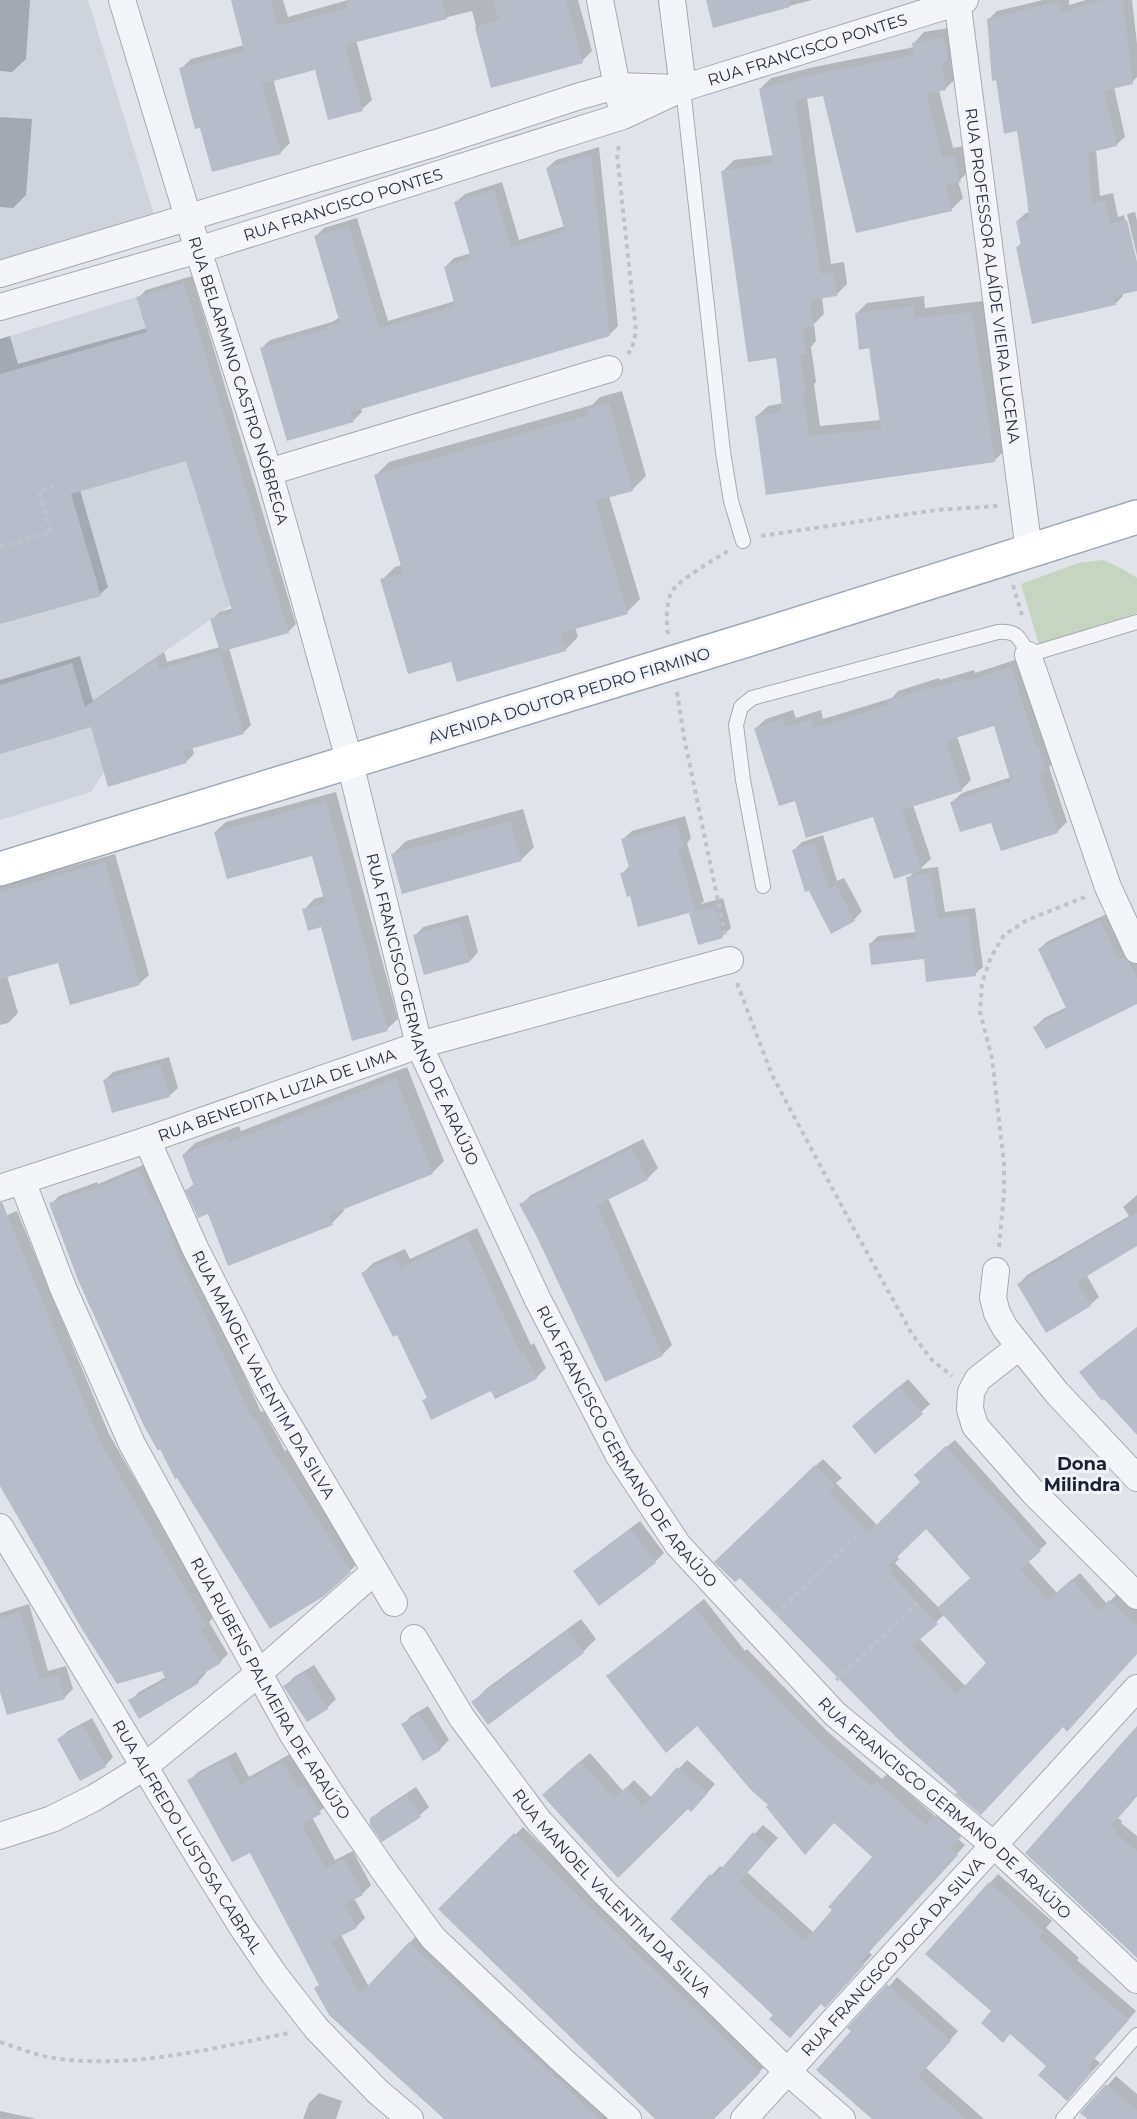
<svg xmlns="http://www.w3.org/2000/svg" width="1137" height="2119" viewBox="0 0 1137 2119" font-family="Montserrat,sans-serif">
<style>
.built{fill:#ced3dc}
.park{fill:#c5d5c1}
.shadow{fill:#0003;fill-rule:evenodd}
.building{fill:#b7bdc8;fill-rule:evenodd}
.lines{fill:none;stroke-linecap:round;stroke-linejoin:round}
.lane-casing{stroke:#a5abb5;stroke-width:16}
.street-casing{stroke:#a5abb5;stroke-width:28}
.primary-casing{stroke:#9ea8b7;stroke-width:36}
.path{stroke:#bec2c9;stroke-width:4;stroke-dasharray:4.5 4.5;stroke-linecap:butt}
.lane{stroke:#f3f5f8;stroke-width:14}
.street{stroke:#f3f5f8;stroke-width:26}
.primary{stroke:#fff;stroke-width:33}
.primary-bridge-casing{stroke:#9ea8b7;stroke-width:36;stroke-linecap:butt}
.primary-bridge{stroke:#fff;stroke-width:33}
.labels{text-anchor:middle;stroke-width:6;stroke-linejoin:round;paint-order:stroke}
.street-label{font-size:16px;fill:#273143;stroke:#f0f3f7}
.neighbourhood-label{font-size:18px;font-weight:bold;fill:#1a2233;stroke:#f0f3f7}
</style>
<rect width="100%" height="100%" fill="#e0e4ea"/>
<g class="built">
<polygon points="0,0 88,0 156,221 0,268"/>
<polygon points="136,297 231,605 86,707 104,772 91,792 0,820 0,339"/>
</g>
<polygon class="park" points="1103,560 1121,568 1137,578 1137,613 1039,645 1021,584 1078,563"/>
<g class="shadow">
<polygon points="0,0 30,0 26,59 12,72 0,71"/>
<polygon points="232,0 283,0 288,17 348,0 578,0 592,51 582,61 492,86 472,11 356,40 372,100 362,109 316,68 273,79 290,143 280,153 202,126 181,69 191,59 244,45"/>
<polygon points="708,0 812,0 714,26"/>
<polygon points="1043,0 1069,0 1069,5 1086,0 1132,0 1137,44 1137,77 1132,82 1114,87 1125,137 1116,145 1096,149 1100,196 1113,193 1118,217 1124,215 1137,268 1137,289 1123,293 1123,296 1115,304 1017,247 1022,243 1017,221 1026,213 1030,212 1018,129 988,20 997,11"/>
<polygon points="954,27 956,78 945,89 939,90 953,148 965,146 971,170 958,181 963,198 952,209 857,231 824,94 807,98 831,264 844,262 847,284 836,295 822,297 824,314 814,324 816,341 811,347 816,382 814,384 820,426 881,420 870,347 856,314 867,303 924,296 925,308 983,301 1005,450 994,461 768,494 757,416 768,406 783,403 777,356 723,171 734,160 774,155 760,89 771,78 814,67 914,47 914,43 924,32"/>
<polygon points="0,117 32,119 26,195 13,208 0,207"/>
<polygon points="599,147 618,326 609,335 361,408 362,412 354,420 262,348 270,340 332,322 340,317 316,236 324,228 357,218 388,321 428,309 455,301 445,267 454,258 472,253 456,202 465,194 502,182 519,240 565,226 547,168 556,160"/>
<polygon points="1135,212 1137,221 1137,256 1127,214"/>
<polygon points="192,276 296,624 288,632 229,648 251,725 243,733 192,747 194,754 186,762 92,725 0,752 0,680 80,656 93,701 164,652 167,662 220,647 212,619 220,612 233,608 187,459 80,490 108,587 100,594 0,623 0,339 10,336 18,364 147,328 138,298 146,290"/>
<polygon points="622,391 646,476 633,489 609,496 640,599 627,612 575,627 578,637 565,650 452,660 382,580 395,567 402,565 376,475 389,462 592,405 600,397"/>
<polygon points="1021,658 1056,760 1049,767 1067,822 1057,832 992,821 952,802 962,793 1011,777 995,724 957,736 971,780 961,790 913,805 931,859 920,869 938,867 945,912 975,908 983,967 975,974 925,957 870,944 878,936 916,932 908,878 915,871 874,815 795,800 756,728 766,719 793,710 796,718 821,710 823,719 892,698 898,691 939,678 940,680 974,670 975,673"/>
<polygon points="336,792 398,1019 387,1029 322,925 304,910 314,899 324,896 313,854 215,832 226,822"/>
<polygon points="523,809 534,847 521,860 393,854 406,841"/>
<polygon points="685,816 691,838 687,843 704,901 701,904 723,898 731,928 722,936 691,913 694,910 631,895 622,874 630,865 623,839 632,831"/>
<polygon points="823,835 837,881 844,878 862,911 854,920 810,889 794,850 802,842"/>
<polygon points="115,854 149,975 139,984 59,961 7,976 18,1013 8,1023 0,1025 0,886"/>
<polygon points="1109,913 1137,953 1137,1003 1035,1027 1044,1018 1067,1007 1039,949 1048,941"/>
<polygon points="468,915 478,952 470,961 415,936 423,927"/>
<polygon points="169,1057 178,1088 169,1096 104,1081 113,1072"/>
<polygon points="407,1067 444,1161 432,1173 343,1208 344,1211 332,1223 208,1212 187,1190 195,1183 183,1155 195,1143 239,1126 241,1131"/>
<polygon points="643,1139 658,1168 648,1178 608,1198 672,1345 662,1355 537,1235 521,1205 531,1195"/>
<polygon points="148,1163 261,1412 264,1411 285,1451 287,1450 358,1563 350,1571 51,1204 59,1196 97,1182 98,1184"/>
<polygon points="1137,1195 1137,1236 1086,1274 1099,1297 1090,1305 1019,1284 1027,1275 1129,1216 1123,1207"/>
<polygon points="17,1211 109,1434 214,1617 209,1622 228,1654 220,1662 205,1671 206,1673 198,1682 130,1701 139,1692 166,1677 163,1669 0,1483 0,1218"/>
<polygon points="477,1228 531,1345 534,1343 546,1368 536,1378 492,1389 424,1401 428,1396 398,1333 363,1273 373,1263 405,1249 410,1259"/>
<polygon points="908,1379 930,1404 876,1452 863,1418"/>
<path d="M955 1440 1047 1543 1028 1561 1057 1593 1080 1573 1107 1604 1118 1593 1137 1610V1653L1063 1726 959 1792 740 1575 716 1562 823 1459 842 1478 836 1483 877 1525 922 1482 923 1467ZM926 1527 971 1578 939 1608 895 1563 899 1559 896 1556ZM945 1614 988 1663 966 1687 919 1638Z"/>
<polygon points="640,1521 664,1553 655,1562 575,1571 584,1563"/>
<polygon points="704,1599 745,1651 747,1649 827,1731 882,1779 887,1774 936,1817 945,1808 969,1827 958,1839 965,1845 868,1951 872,1955 834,1997 821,2003 775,2015 672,1919 712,1875 720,1866 723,1868 763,1825 778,1838 747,1872 814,1933 875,1856 834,1822 770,1805 698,1724 608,1676"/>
<polygon points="29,1604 48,1671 66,1666 73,1689 65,1697 8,1714 0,1686 0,1613"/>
<polygon points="581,1619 596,1639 583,1652 473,1702 486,1689"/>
<polygon points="314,1665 336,1699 327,1708 285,1686 294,1677"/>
<polygon points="428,1706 449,1740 440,1749 424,1759 403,1725 411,1716"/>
<polygon points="92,1718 113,1757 105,1766 59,1739 68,1731"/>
<polygon points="1137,1728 1137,1796 1118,1818 1122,1821 1121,1823 1137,1836 1137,1955 1027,1853"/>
<polygon points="236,1752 249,1777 292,1753 307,1781 314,1778 329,1804 312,1817 335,1860 353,1851 371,1885 362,1894 354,1898 365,1918 356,1927 341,1935 369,1987 418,1934 617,2119 445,2119 320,1984 250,1851 189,1781 198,1772"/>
<polygon points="590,1753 623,1791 634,1780 652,1798 687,1760 715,1784 699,1802 687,1807 618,1876 553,1786"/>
<polygon points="416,1787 429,1807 420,1815 382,1840 372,1819 381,1810"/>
<polygon points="523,1827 766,2065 712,2119 657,2119 441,1909"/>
<polygon points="998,1874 1052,1921 1046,1928 1079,1958 1077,1960 1136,2011 1094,2058 1100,2063 1075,2090 993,2011 990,1883"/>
<polygon points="897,1977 958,2031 926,2068 984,2119 874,2119 853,2031"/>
<polygon points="1116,2076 1137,2094 1137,2119 1088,2119 1083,2113"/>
<polygon points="319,2093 342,2101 336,2119 303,2119 309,2103"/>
<polygon points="0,2111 37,2119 0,2119"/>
</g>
<g class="building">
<polygon points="231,0 271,0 278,26 348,8 346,0 442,0 447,19 345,45 363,111 328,120 315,70 262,84 281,154 212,172 200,128 195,129 179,68 244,51"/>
<polygon points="493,0 566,0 583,63 491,88 475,27 499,20"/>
<polygon points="706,0 789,0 790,7 713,28"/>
<polygon points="1102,0 1123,0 1133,84 1104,91 1117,146 1088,153 1092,204 1105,200 1110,224 1127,220 1137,262 1137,291 1114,296 1116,305 1032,324 1016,247 1021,246 1016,221 1029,218 1027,198 1017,131 1004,134 996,80 992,81 987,19 1060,1 1061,13"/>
<polygon points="944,37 948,62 941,63 946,90 927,94 942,158 954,156 961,182 946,185 952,211 856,233 823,96 795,101 821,274 834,272 837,296 810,300 814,326 803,328 806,354 800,355 806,394 803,394 809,436 881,429 869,348 859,350 855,313 914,306 915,318 972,312 995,462 766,495 755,416 782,412 780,387 776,358 748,362 721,171 774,163 759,89 802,77 914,55 912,43"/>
<polygon points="591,155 610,336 351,412 354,422 287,441 260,348 327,329 326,326 340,323 314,236 349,226 379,328 418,317 455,306 444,267 471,258 454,202 494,190 511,247 565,231 546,168"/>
<polygon points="184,283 289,633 220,652 210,619 233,613 186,461 71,494 101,596 0,624 0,374 147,332 136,297"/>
<polygon points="609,403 633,491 595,501 628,614 561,633 566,651 457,682 451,662 408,674 380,579 403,573 374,475 588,415 586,409"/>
<polygon points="220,652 244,734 183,751 187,763 108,787 91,727 0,754 0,685 72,663 85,707 156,659 159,669"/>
<polygon points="1011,667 1036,745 1038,745 1047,772 1039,774 1058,833 1001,851 991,823 960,832 950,802 1011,782 994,726 946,741 962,791 902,810 922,870 894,879 873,817 806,838 795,801 779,806 754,728 783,719 786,727 811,719 814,728 888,705 887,701 929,687 930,689 964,679 966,682"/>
<polygon points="326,801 388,1031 352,1041 321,927 308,931 302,909 325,903 312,856 227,879 214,832"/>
<polygon points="510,821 522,861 402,894 391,854"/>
<polygon points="677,824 684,848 678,850 696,911 638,927 630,896 627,897 620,873 630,871 621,839"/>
<polygon points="814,843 829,889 836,885 855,921 831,934 809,891 805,892 792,850"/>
<polygon points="105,862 140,985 70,1005 58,963 0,979 0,892"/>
<polygon points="931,873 938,918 968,915 976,976 926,982 924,959 871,965 869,943 916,938 906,877"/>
<polygon points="715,906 723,938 698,945 689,913"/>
<polygon points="1100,920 1119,960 1124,957 1129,963 1137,978 1137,1004 1046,1049 1033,1027 1067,1010 1038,949"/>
<polygon points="459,922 470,962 424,975 413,935"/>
<polygon points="160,1064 170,1097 112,1113 103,1080"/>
<polygon points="396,1078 433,1174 329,1215 333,1225 228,1266 208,1214 198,1218 185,1190 194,1186 182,1155 227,1137 229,1142"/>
<polygon points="632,1148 648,1180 597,1205 663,1356 605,1382 536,1235 519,1204"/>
<polygon points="139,1170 152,1198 153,1197 155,1202 158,1201 170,1229 168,1230 174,1246 252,1419 256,1418 276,1458 278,1457 351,1572 324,1596 270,1629 177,1478 175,1479 160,1449 158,1451 144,1426 78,1280 49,1203 89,1189 90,1191"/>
<polygon points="2,1202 101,1443 207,1627 201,1630 221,1663 196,1678 199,1683 139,1719 128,1700 166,1680 162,1671 117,1684 82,1629 0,1486 0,1203"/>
<polygon points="1137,1213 1137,1246 1077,1282 1091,1306 1046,1333 1017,1284"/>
<polygon points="467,1236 521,1354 524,1352 537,1379 495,1399 491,1391 431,1420 422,1400 427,1398 397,1335 393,1337 361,1273 395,1257 400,1268"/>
<polygon points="1137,1327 1137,1435 1104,1399 1102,1401 1079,1372"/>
<polygon points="899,1386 923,1414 875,1454 852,1426"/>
<path d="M946 1446 1041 1551 1021 1569 1048 1600 1072 1579 1099 1611 1109 1600 1137 1625V1654L1067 1732 1063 1727 981 1815 955 1794 957 1792 898 1739 740 1578 735 1582 714 1562 815 1465 835 1486 829 1492 869 1532 920 1482 914 1475ZM926 1529 970 1578 937 1608 986 1663 957 1694 912 1646 938 1624 889 1572 893 1568 889 1565Z"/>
<polygon points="631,1529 656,1563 599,1606 573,1571"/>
<polygon points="695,1607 735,1659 737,1657 818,1740 872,1787 877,1782 926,1825 935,1816 961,1837 951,1848 958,1855 861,1961 864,1965 825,2008 821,2004 790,2038 769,2019 773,2015 670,1919 710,1874 714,1877 753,1832 770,1847 739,1882 805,1941 832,1910 828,1907 872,1857 834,1823 805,1855 766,1807 768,1805 750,1789 697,1726 666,1753 606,1676"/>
<polygon points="20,1612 40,1679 58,1674 65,1699 7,1715 0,1692 0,1618"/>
<polygon points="567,1631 584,1653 488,1725 471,1702"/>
<polygon points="305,1672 328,1709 307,1722 283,1686"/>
<polygon points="419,1714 441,1750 423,1761 401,1724"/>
<polygon points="83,1725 106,1767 80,1781 57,1739"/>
<polygon points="1137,1726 1137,1796 1111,1826 1116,1830 1114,1832 1137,1851 1137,1958 1025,1853"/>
<polygon points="227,1759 240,1785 283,1761 298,1789 304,1785 321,1814 302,1824 325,1868 344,1859 363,1895 345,1904 357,1928 331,1941 360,1994 409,1942 600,2119 444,2119 329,2015 314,1988 319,1985 250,1853 232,1862 187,1780"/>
<polygon points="580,1761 614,1798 625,1788 643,1806 677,1767 708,1793 691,1812 688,1809 618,1878 542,1795"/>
<polygon points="407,1795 421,1817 382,1842 370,1825 370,1818"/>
<polygon points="514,1833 760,2073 714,2119 655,2119 438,1909"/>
<polygon points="989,1882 1044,1931 1038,1938 1072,1967 1070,1969 1129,2020 1087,2067 1092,2072 1067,2101 1038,2075 1046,2066 1010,2034 1003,2043 981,2023 991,2011 925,1954"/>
<polygon points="887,1984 951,2041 918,2077 966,2119 872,2119 816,2070 851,2031 847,2028"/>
<polygon points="1106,2084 1137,2110 1137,2119 1088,2119 1080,2113"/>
</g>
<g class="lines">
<defs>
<g id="lane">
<polyline points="683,88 723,452 731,501 743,541"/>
<path d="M763 886 743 780 736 725 741 707 752 698 998 632C1018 630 1021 640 1028 655L1137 622"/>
<polyline points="1063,2119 1137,2035"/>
</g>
<g id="street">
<path id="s1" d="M122 0 198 250 269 472 350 763 419 1045 537 1298 619 1456 678 1545 835 1714 995 1846 1137 1980"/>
<polyline points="600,0 620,102"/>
<polyline points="672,0 683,88"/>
<path id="s2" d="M957 0 1029 551"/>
<polyline points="0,274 436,143 580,96 616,86 680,88"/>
<path id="s3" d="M0 307 198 250 623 116 683 88 965 0"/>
<polyline points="269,472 609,369"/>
<polyline points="1028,655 1108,887 1137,950"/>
<path id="s4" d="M147 1140 195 1248 267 1389 394 1603"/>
<path id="s5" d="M22 1181 63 1288 132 1444 293 1735 337 1803 389 1878 433 1938 562 2060 628 2119"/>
<path id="s6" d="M0 1188 147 1140 419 1045 730 960"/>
<polyline points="996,1271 993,1298 997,1313 1005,1328 1057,1393 1137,1478"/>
<polyline points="1019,1347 978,1379 971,1392 970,1409 975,1426 1033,1492 1137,1596"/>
<path id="s7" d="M0 1527 200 1859 242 1927 274 1974 316 2028 377 2091 410 2119"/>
<path id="s8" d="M414 1638 462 1718 539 1821 604 1892 788 2072 842 2119"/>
<polyline points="0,1836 52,1819 94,1798 144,1767 259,1673 375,1571"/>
<path id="s9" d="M744 2119 1137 1688"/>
</g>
<g id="primary">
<polyline points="766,634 1137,517"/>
<polyline points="0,869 649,670"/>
</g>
</defs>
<use href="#lane" class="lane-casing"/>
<use href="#street" class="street-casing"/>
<use href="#primary" class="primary-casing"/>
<g class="path">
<polyline points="619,146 617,154 636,331 632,349 628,354"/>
<polyline points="761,536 936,510 998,506"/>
<polyline points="0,547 51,532 39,491 54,487"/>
<polyline points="1013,585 1022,615"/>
<path d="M668 634C666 622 666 602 672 591 679 580 715 559 728 551"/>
<polyline points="677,692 684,737 725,935"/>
<polyline points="737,983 772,1075 854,1229 912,1334 932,1360 952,1376"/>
<polyline points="999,1247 1004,1193 1004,1164 992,1058 980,1012 982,983 991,957 1004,935 1027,920 1085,897"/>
<polyline points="776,1614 857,1535"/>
<polyline points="836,1680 919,1602"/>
<path d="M0 2042C16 2047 32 2054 48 2057 126 2071 213 2048 289 2033"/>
</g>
<use href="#lane" class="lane"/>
<use href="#street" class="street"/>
<use href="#primary" class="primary"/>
<defs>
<polyline id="primary-bridge" points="649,670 766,634"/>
</defs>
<use href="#primary-bridge" class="primary-bridge-casing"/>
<use href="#primary-bridge" class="primary-bridge"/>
</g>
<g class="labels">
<g class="street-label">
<text dy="6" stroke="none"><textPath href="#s3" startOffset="848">RUA FRANCISCO PONTES</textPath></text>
<text dy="6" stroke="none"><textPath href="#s3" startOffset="358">RUA FRANCISCO PONTES</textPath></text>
<text dy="6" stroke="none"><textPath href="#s2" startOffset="278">RUA PROFESSOR ALAÍDE VIEIRA LUCENA</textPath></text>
<text dy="6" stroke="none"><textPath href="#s1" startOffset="398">RUA BELARMINO CASTRO NÓBREGA</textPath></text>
<text transform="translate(569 695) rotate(-17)" y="6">AVENIDA DOUTOR PEDRO FIRMINO</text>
<text dy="6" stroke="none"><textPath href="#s1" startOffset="1054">RUA FRANCISCO GERMANO DE ARAÚJO</textPath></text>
<text dy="6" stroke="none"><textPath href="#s6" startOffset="292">RUA BENEDITA LUZIA DE LIMA</textPath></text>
<text dy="6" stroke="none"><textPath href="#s4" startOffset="262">RUA MANOEL VALENTIM DA SILVA</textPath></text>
<text dy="6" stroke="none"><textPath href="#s1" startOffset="1540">RUA FRANCISCO GERMANO DE ARAÚJO</textPath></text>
<text dy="6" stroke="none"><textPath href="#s5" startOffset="566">RUA RUBENS PALMEIRA DE ARAÚJO</textPath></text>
<text dy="6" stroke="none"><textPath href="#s1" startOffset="2026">RUA FRANCISCO GERMANO DE ARAÚJO</textPath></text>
<text dy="6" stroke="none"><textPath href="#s7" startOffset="362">RUA ALFREDO LUSTOSA CABRAL</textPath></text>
<text dy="6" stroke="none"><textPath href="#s8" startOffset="324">RUA MANOEL VALENTIM DA SILVA</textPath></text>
<text dy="6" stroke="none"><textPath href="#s9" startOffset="220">RUA FRANCISCO JOCA DA SILVA</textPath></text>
</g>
<g class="neighbourhood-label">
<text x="1082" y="1470">Dona<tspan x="1082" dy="21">Milindra</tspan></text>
</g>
</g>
</svg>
